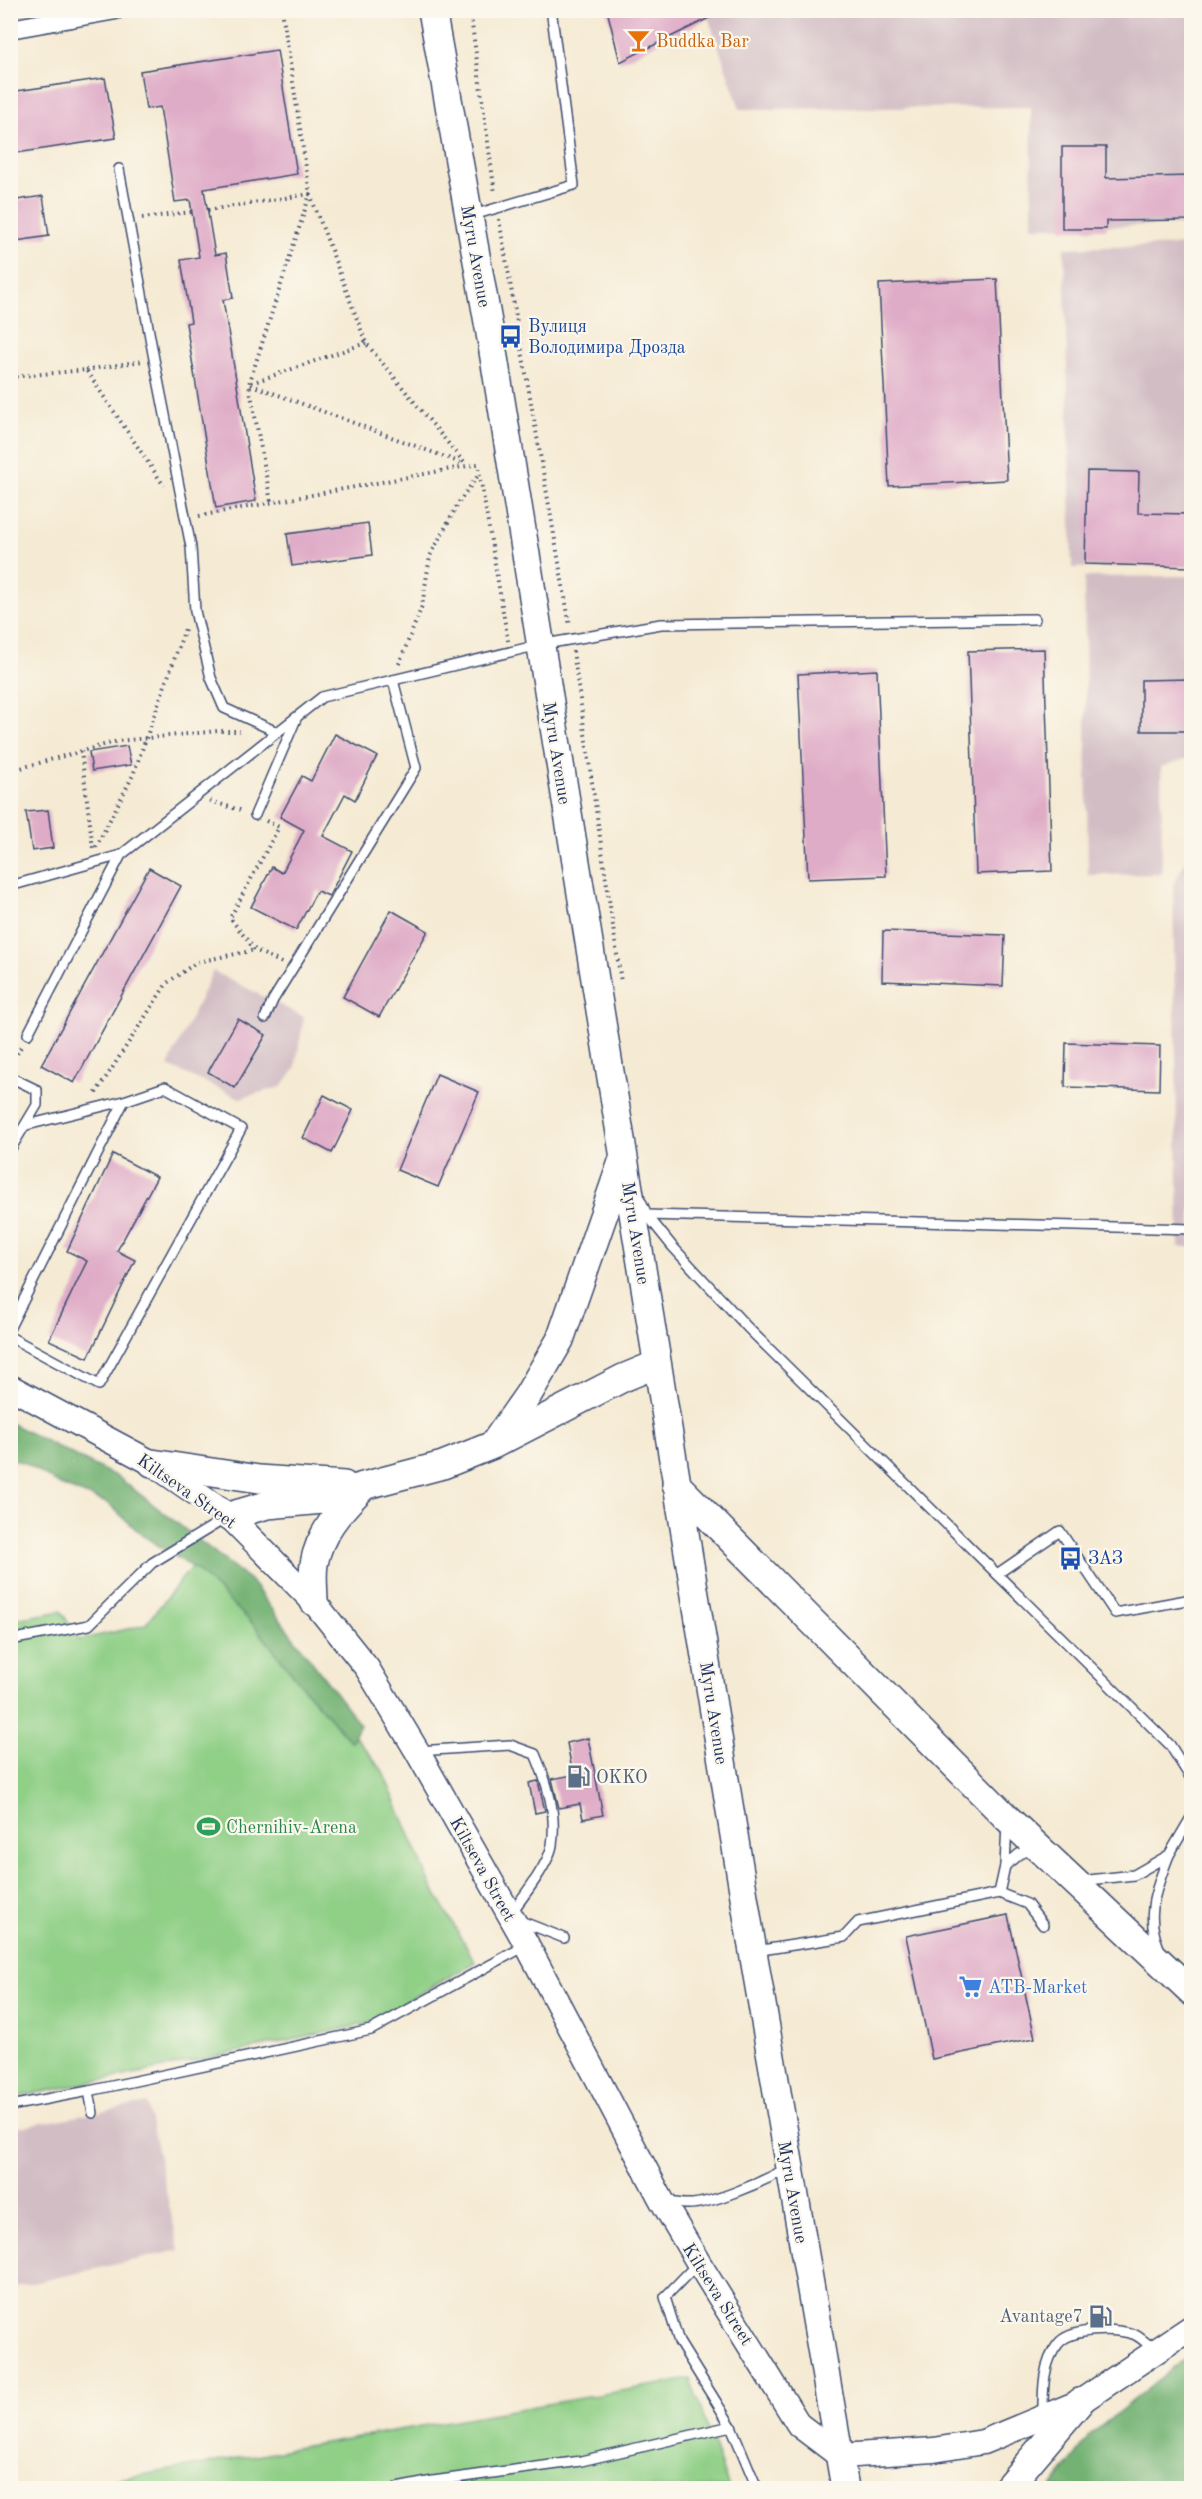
<svg xmlns="http://www.w3.org/2000/svg" width="1202" height="2499" viewBox="0 0 1202 2499" font-family="'Old Standard TT',serif">
<style>
.industrial{fill:#d2bdc5}
.green{fill:#8fcf86;stroke:#557f72;stroke-width:1.5}
.forest{fill:#73b273;stroke:#477068;stroke-width:1.5}
.building{fill:#dfacc7}
.lines{fill:none;stroke-linecap:round;stroke-linejoin:round}
.lane-casing{stroke:#3c4b70;stroke-width:12}
.street-casing{stroke:#3c4b70;stroke-width:21}
.secondary-casing{stroke:#3c4b70;stroke-width:27}
.primary-casing{stroke:#3c4b70;stroke-width:30}
.path{stroke:#3c4b70;stroke-width:4;stroke-dasharray:1.5 4.5;stroke-linecap:butt}
.lane{stroke:#fff;stroke-width:9}
.street{stroke:#fff;stroke-width:18}
.secondary{stroke:#fff;stroke-width:24}
.primary{stroke:#fff;stroke-width:27}
.labels{text-anchor:middle;stroke-width:4.5;stroke-linejoin:round;paint-order:stroke}
.food-label{font-size:18px;fill:#c56008;stroke:#fbf7ec;text-anchor:start}
.street-label{font-size:18px;fill:#1b2f5e;stroke:#fbf7ec}
.transit-label{font-size:18px;fill:#164399;stroke:#fbf7ec;text-anchor:start}
.service-label{font-size:18px;fill:#4e5e75;stroke:#fbf7ec;text-anchor:start}
.leisure-label{font-size:18px;fill:#27864d;stroke:#fbf7ec;text-anchor:start}
.shop-label{font-size:18px;fill:#366cbe;stroke:#fbf7ec;text-anchor:start}
</style>
<rect width="100%" height="100%" fill="#fbf7ec"/>
<filter id="ink" filterUnits="userSpaceOnUse"><feTurbulence type="fractalNoise" baseFrequency=".0167" numOctaves="2"/><feDisplacementMap in="SourceGraphic" scale="12" xChannelSelector="R" yChannelSelector="G"/><feConvolveMatrix kernelMatrix="1 2 1 2 8 2 1 2 1" color-interpolation-filters="sRGB"/></filter>
<filter id="wash" filterUnits="userSpaceOnUse"><feTurbulence type="fractalNoise" baseFrequency=".008" numOctaves="4" result="noise"/><feDisplacementMap in="SourceGraphic" scale="24" xChannelSelector="R" yChannelSelector="G"/><feGaussianBlur stdDeviation="1.35" result="paint"/><feColorMatrix in="noise" values="0 0 0 0 0 0 0 0 0 0 0 0 0 0 0 0 0 1.4 0 .05"/><feComposite in="paint" operator="in"/></filter>
<g filter="url(#wash)">
<rect width="100%" height="100%" fill="#f5ead3"/>
<g class="industrial">
<polygon points="11,10 51,10 51,11 11,18"/>
<polygon points="706,11 1191,11 1191,225 1032,227 1031,107 740,109"/>
<polygon points="1191,245 1191,565 1072,568 1064,248"/>
<polygon points="1191,576 1191,757 1161,767 1162,874 1088,875 1084,577"/>
<polygon points="1191,850 1191,1247 1179,1247 1173,885"/>
<polygon points="213,971 304,1017 295,1069 281,1087 240,1098 168,1066"/>
<polygon points="147,2103 179,2250 11,2288 10,2129"/>
</g>
<g class="green">
<polygon points="192,1566 243,1609 306,1675 382,1770 431,1885 475,1962 370,2023 149,2071 11,2098 11,1620 61,1611 79,1640 145,1625"/>
<polygon points="690,2379 729,2488 67,2488"/>
</g>
<g class="forest">
<polygon points="10,1423 119,1478 250,1580 360,1725 351,1742 306,1691 255,1626 198,1571 142,1535 109,1504 60,1485 25,1463 11,1459"/>
<polygon points="1191,2354 1191,2488 1052,2488 1089,2436"/>
</g>
<g id="blocks">
<g class="building">
<polygon points="607,10 682,10 685,15 698,10 716,10 717,14 620,62"/>
<polygon points="277,50 297,174 204,189 215,255 226,253 233,298 223,300 256,501 216,508 186,323 191,322 181,260 199,257 190,200 175,202 160,107 146,109 140,71"/>
<polygon points="105,78 116,138 10,154 10,92"/>
<polygon points="1062,147 1106,147 1106,178 1191,176 1191,220 1106,221 1106,229 1062,229"/>
<polygon points="43,196 49,236 10,242 10,201"/>
<polygon points="997,279 1007,480 889,486 879,284"/>
<polygon points="1087,471 1139,472 1138,513 1191,514 1191,567 1085,564"/>
<polygon points="368,523 372,555 292,566 287,534"/>
<polygon points="1044,649 1052,871 976,874 968,651"/>
<polygon points="877,670 886,876 808,879 798,674"/>
<polygon points="1191,679 1191,731 1141,731 1141,680"/>
<polygon points="335,734 377,756 355,800 345,794 323,836 352,851 329,896 317,891 296,930 251,907 272,867 282,873 304,830 280,817 302,776 311,781"/>
<polygon points="127,746 131,765 92,771 89,752"/>
<polygon points="48,810 53,848 32,851 26,812"/>
<polygon points="149,868 181,886 74,1083 41,1065"/>
<polygon points="391,910 428,931 379,1017 343,997"/>
<polygon points="883,931 1005,935 1003,986 882,981"/>
<polygon points="238,1019 266,1035 235,1088 208,1072"/>
<polygon points="1066,1043 1160,1046 1159,1090 1065,1087"/>
<polygon points="437,1074 479,1092 438,1187 397,1170"/>
<polygon points="324,1095 353,1110 332,1153 303,1138"/>
<polygon points="113,1154 157,1177 117,1251 135,1260 88,1358 49,1340 87,1261 67,1251"/>
<polygon points="588,1738 603,1815 583,1819 580,1804 559,1808 552,1779 573,1775 567,1743"/>
<polygon points="538,1781 545,1811 535,1813 529,1783"/>
<polygon points="1008,1915 1035,2038 932,2059 906,1936"/>
</g>
</g>
</g>
<g filter="url(#ink)">
<use href="#blocks" fill-opacity="0" stroke="#3c4b70" stroke-width="1.5"/>
<g class="lines">
<defs>
<g id="lane">
<polyline points="119,169 154,359 191,547 195,611 211,678 224,708 277,732"/>
<polyline points="470,216 574,185 552,16"/>
<polyline points="255,815 296,719"/>
<polyline points="10,886 121,855"/>
<polyline points="265,1018 273,1000 416,768 393,680"/>
<polyline points="28,1034 121,855 322,697 539,645 661,624 1035,619"/>
<polyline points="10,1077 37,1090 37,1105 10,1150"/>
<polyline points="642,1203 647,1215 672,1246 748,1328 1170,1745 1192,1780"/>
<polyline points="647,1215 1192,1229"/>
<polyline points="10,1327 124,1101"/>
<polyline points="10,1337 99,1385 241,1129 165,1087 124,1101 27,1125"/>
<polyline points="997,1574 1060,1531 1115,1613 1192,1599"/>
<polyline points="10,1640 89,1625 152,1563 226,1518"/>
<path d="M418 1751 510 1745 535 1754C547 1782 557 1813 552 1845 549 1864 523 1897 511 1913"/>
<polyline points="1005,1866 1019,1854 1033,1848"/>
<polyline points="1080,1881 1134,1875 1169,1855 1192,1816"/>
<polyline points="999,1893 1027,1904 1043,1925"/>
<polyline points="518,1920 564,1938"/>
<path d="M1159 1948C1144 1914 1157 1887 1169 1855"/>
<polyline points="755,1951 844,1937 858,1922 999,1893 1005,1866 1007,1823"/>
<polyline points="89,2091 93,2113"/>
<polyline points="10,2106 89,2091 371,2030 527,1945"/>
<path d="M666 2201C672 2202 678 2204 685 2204 709 2206 764 2181 786 2169"/>
<polyline points="698,2263 665,2297 679,2342 731,2426"/>
<path d="M1043 2416C1043 2392 1042 2364 1058 2344 1070 2328 1114 2328 1133 2334 1140 2336 1148 2345 1155 2350"/>
<polyline points="397,2488 433,2481 581,2461 731,2426 757,2488"/>
</g>
<polyline id="street" points="10,29 116,10"/>
<polyline id="secondary" points="10,1387 152,1463 229,1516 314,1602 367,1668 417,1751 527,1945 661,2199 698,2262 799,2425 840,2456 934,2450 983,2442 1080,2402 1192,2327"/>
<g id="primary">
<polyline points="432,10 491,339 753,1952 845,2488"/>
<polyline points="495,1442 528,1395 560,1340 622,1162"/>
<polyline points="152,1463 259,1479 344,1485"/>
<polyline points="676,1484 1007,1818 1192,1992"/>
<polyline points="229,1516 267,1505 323,1500 363,1486 443,1465 493,1445 623,1378 657,1364"/>
<path d="M314 1602C314 1590 312 1576 314 1564 319 1534 340 1510 361 1489"/>
<polyline points="1007,2488 1080,2402"/>
</g>
</defs>
<use href="#lane" class="lane-casing"/>
<use href="#street" class="street-casing"/>
<use href="#secondary" class="secondary-casing"/>
<use href="#primary" class="primary-casing"/>
<g class="path">
<polyline points="282,10 310,194 366,343 466,465"/>
<polyline points="470,10 495,194"/>
<polyline points="208,210 310,194 249,384 271,502"/>
<polyline points="142,218 192,212"/>
<polyline points="499,219 570,626"/>
<polyline points="366,343 249,384 464,464"/>
<polyline points="86,370 142,361"/>
<polyline points="10,377 86,370 164,486"/>
<polyline points="199,516 478,464 508,641"/>
<polyline points="573,651 621,982"/>
<polyline points="399,664 422,606 430,556 459,502 479,474"/>
<polyline points="81,751 93,849"/>
<polyline points="10,771 118,741 218,731 240,731"/>
<polyline points="210,801 243,811"/>
<polyline points="266,821 279,827 230,918 255,950 282,963"/>
<polyline points="96,847 133,775 185,629"/>
<polyline points="11,1064 22,1045"/>
<polyline points="96,1093 167,983 197,962 255,950"/>
</g>
<use href="#lane" class="lane"/>
<use href="#street" class="street"/>
<use href="#secondary" class="secondary"/>
<use href="#primary" class="primary"/>
</g>
</g>
<defs>
<symbol id="bar-bare" viewBox="-9 -9 18 18"><path d="M-6-5H6L.8 .8V4.5H3.5V6h-7V4.5H-.8V.8Z" fill="#e8710a" stroke="#fbf7ec" stroke-width="2.5" paint-order="stroke"/></symbol>
<symbol id="bus-bare" viewBox="-9 -9 18 18"><path d="M-5-6H5V4H4V6H2V4H-2V6H-4V4H-5ZM-3.5-4V0h7V-4ZM-3.5 1.2v1.5H-2V1.2ZM2 1.2v1.5H3.5V1.2Z" fill="#1a4fb4" stroke="#fbf7ec" stroke-width="2.5" paint-order="stroke"/></symbol>
<symbol id="fuel-bare" viewBox="-9 -9 18 18"><path d="M-5.5-6h7V0h2V4h1.3V-2.5L3-4.5l.8-.8L6-3V5H2.5V1h-1V6h-7ZM-4.2-4.7v3.2H.2V-4.7Z" fill="#5c6f8a" stroke="#fbf7ec" stroke-width="2.5" paint-order="stroke"/></symbol>
<symbol id="stadium-bare" viewBox="-9 -9 18 18"><path d="M0-5a6.5 5 0 1 0 0 10a6.5 5 0 1 0 0-10ZM-3.5-1.8h7v3.6h-7Z" fill="#2e9e5b" stroke="#fbf7ec" stroke-width="2.5" paint-order="stroke"/></symbol>
<symbol id="supermarket-bare" viewBox="-9 -9 18 18"><path d="M-6-5.5h2.5l.6 2H6L4.5 2H-2.5L-4.4-4H-6ZM-1.5 3.2a1.3 1.3 0 1 0 .1 0ZM3 3.2a1.3 1.3 0 1 0 .1 0Z" fill="#3f7fe0" stroke="#fbf7ec" stroke-width="2.5" paint-order="stroke"/></symbol>
</defs>
<g fill-rule="evenodd">
<use href="#bar-bare" x="622" y="24" width="33" height="33"/>
<use href="#bus-bare" x="494" y="320" width="33" height="33"/>
<use href="#bus-bare" x="1054" y="1542" width="33" height="33"/>
<use href="#fuel-bare" x="562" y="1760" width="33" height="33"/>
<use href="#stadium-bare" x="192" y="1810" width="33" height="33"/>
<use href="#supermarket-bare" x="954" y="1970" width="33" height="33"/>
<use href="#fuel-bare" x="1084" y="2300" width="33" height="33"/>
</g>
<g class="labels">
<g class="food-label">
<text x="656" y="47">Buddka Bar</text>
</g>
<g class="street-label">
<text transform="translate(476 256) rotate(80)" y="6">Myru Avenue</text>
<text transform="translate(557 753) rotate(81)" y="6">Myru Avenue</text>
<text transform="translate(636 1233) rotate(81)" y="6">Myru Avenue</text>
<text transform="translate(187 1491) rotate(35)" y="6">Kiltseva Street</text>
<text transform="translate(714 1713) rotate(81)" y="6">Myru Avenue</text>
<text transform="translate(483 1869) rotate(61)" y="6">Kiltseva Street</text>
<text transform="translate(793 2192) rotate(80)" y="6">Myru Avenue</text>
<text transform="translate(718 2294) rotate(58)" y="6">Kiltseva Street</text>
</g>
<g class="transit-label">
<text x="528" y="332">Вулиця<tspan x="528" dy="21">Володимира Дрозда</tspan></text>
<text x="1088" y="1564">ЗАЗ</text>
</g>
<g class="service-label">
<text x="596" y="1783">OKKO</text>
<text x="1083" y="2322" text-anchor="end">Avantage7</text>
</g>
<g class="leisure-label">
<text x="226" y="1833">Chernihiv-Arena</text>
</g>
<g class="shop-label">
<text x="988" y="1993">ATB-Market</text>
</g>
</g>
<rect width="1202" height="2499" fill="none" stroke="#fbf7ec" stroke-width="36"/>
</svg>
